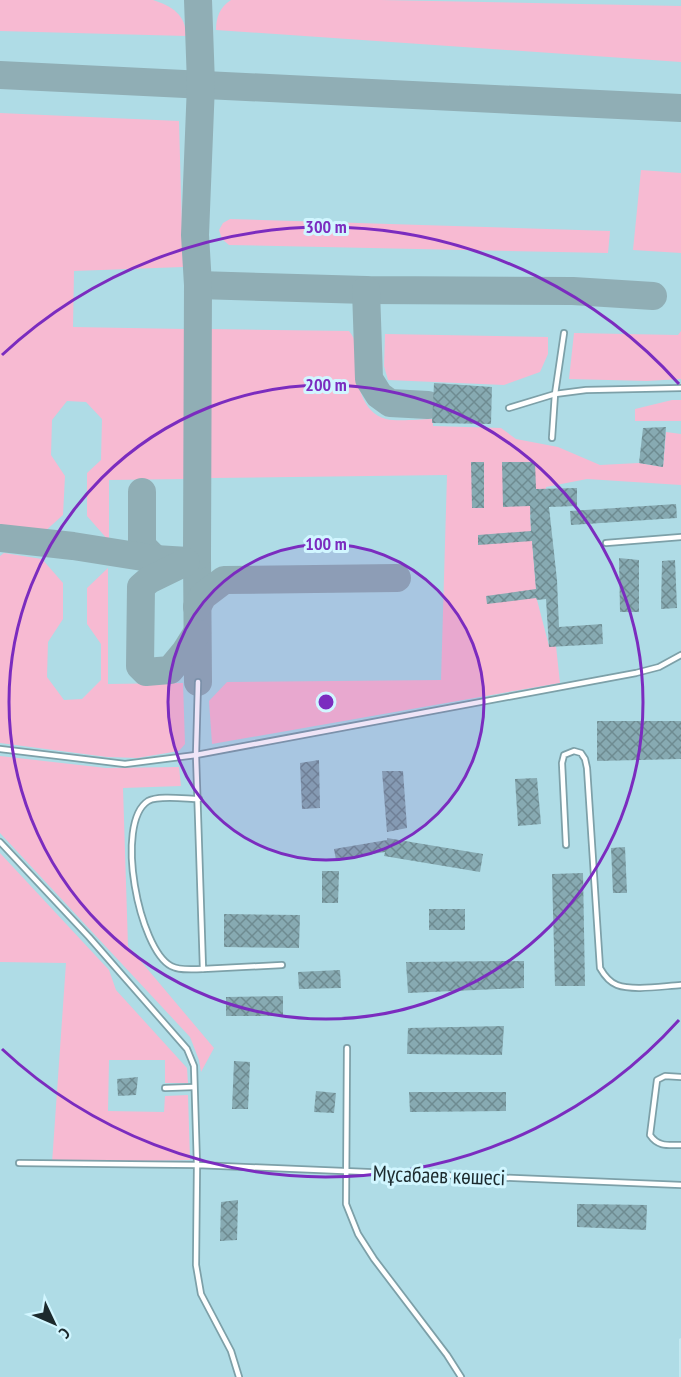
<svg xmlns="http://www.w3.org/2000/svg" width="681" height="1377" viewBox="0 0 681 1377" font-family="'PT Sans Narrow',sans-serif">
<style>
.built{fill:#afdce6}
.grass{fill:#f7bad2}
.lines{fill:none;stroke-linecap:round;stroke-linejoin:round}
.taxiway{stroke:#90aeb5;stroke-width:28}
.building{fill:url(#building-cross-hatch)}
.lane-casing{stroke:#7da0a8;stroke-width:8}
.lane{stroke:#fff;stroke-width:4.5}
.ring{fill:none;stroke:#7b2cbf;stroke-width:3}
.labels{text-anchor:middle;stroke-width:6;stroke-linejoin:round;paint-order:stroke}
.street-label{font-size:22px;fill:#1c2a2d;stroke:#d1f6ff}
.centre{fill:#7b2cbf;stroke:#d1f6ff;stroke-width:3}
.ring-label{font-size:18px;text-anchor:middle;font-weight:bold;fill:#7b2cbf;stroke:#d1f6ff;stroke-width:6;stroke-linejoin:round;paint-order:stroke}
</style>
<defs>
<pattern id="building-cross-hatch" width="8" height="8" patternUnits="userSpaceOnUse" patternTransform="scale(1.5)"><rect width="8" height="8" fill="#87aab2"/><path d="M0 0l8 8M0 8l8-8" fill="none" stroke="#6e8b91"/></pattern>
</defs>
<rect width="100%" height="100%" fill="#c4e9f1"/>
<polygon class="built" points="0,0 681,0 681,1338 679,1339 679,1377 0,1377"/>
<g class="grass">
<path d="M0 0H153C172 6 186 15 186 36L0 31Z"/>
<path d="M231 0H381L681 6V62L216 30C216 17 220 7 231 0Z"/>
<polygon points="0,113 179,121 183,267 74,271 73,327 185,329 185,479 109,480 109,541 87,516 87,473 101,460 102,419 86,402 67,401 52,420 51,455 65,476 63,515 43,533 0,527"/>
<polygon points="641,170 681,173 681,253 633,250"/>
<polygon points="230,219 610,231 608,253 229,245 222,239 219,230 223,223"/>
<path d="M210 329 349 331C357 340 355 349 356 361 357 383 361 412 386 419 398 422 420 419 433 419V426L501 428 516 439 558 447 600 465 639 463 663 467 666 432 681 434V485L587 479 546 487 544 507 530 515 537 600 549 646H556L560 683 212 744 209 701 227 682 441 680 447 475 211 478Z"/>
<polygon points="681,331 681,379 647,381 569,379 574,333 678,335"/>
<polygon points="385,334 548,337 548,354 540,372 504,385 388,380 384,366"/>
<polygon points="672,400 681,400 681,421 635,421 635,409"/>
<polygon points="4,553 42,559 63,583 63,619 48,642 47,677 64,700 82,699 101,680 101,644 87,624 87,588 108,568 108,684 183,683 185,744 179,751 137,758 107,757 0,743 0,556"/>
<polygon points="0,756 106,768 179,767 181,786 123,788 128,946 214,1048 201,1072 199,1060 190,1037 0,833"/>
<polygon points="0,853 109,970 116,990 187,1068 188,1083 165,1083 165,1060 109,1060 108,1111 164,1112 165,1096 188,1095 190,1160 52,1163 66,963 0,962"/>
</g>
<g class="lines">
<g class="taxiway">
<polyline points="0,75 681,108"/>
<polyline points="198,285 366,290 573,291 653,296"/>
<polyline points="366,290 369,379 379,395 390,403 428,405"/>
<polyline points="142,492 142,546 155,559"/>
<polyline points="0,538 73,546 155,559 188,561 197,556 198,682"/>
<polyline points="197,556 198,285 195,235 201,84 198,0"/>
<polyline points="186,562 149,580 141,587 140,666 146,672 170,670 185,652 197,633"/>
<polyline points="197,607 203,596 224,580 397,578"/>
</g>
</g>
<g class="building">
<polygon points="434,383 492,387 491,424 432,423"/>
<polygon points="666,427 663,467 639,463 643,428"/>
<polygon points="471,462 484,462 484,508 472,508"/>
<polygon points="502,462 535,462 536,489 577,488 577,506 549,507 557,580 559,627 602,624 603,644 549,647 546,599 537,600 536,598 487,604 486,596 536,589 532,541 478,545 478,535 531,531 530,506 503,507"/>
<polygon points="676,504 677,518 571,525 570,511"/>
<polygon points="619,558 639,560 639,612 620,612"/>
<polygon points="675,560 677,608 661,609 662,561"/>
<polygon points="597,721 681,721 681,759 597,761"/>
<polygon points="319,760 320,808 302,809 300,763"/>
<polygon points="382,771 403,771 407,828 387,832"/>
<polygon points="537,778 541,824 518,826 515,779"/>
<polygon points="387,838 483,854 480,872 384,856 385,852 336,860 334,849 387,840"/>
<polygon points="625,847 627,893 613,893 611,848"/>
<polygon points="322,871 339,871 338,903 322,903"/>
<polygon points="583,873 585,986 555,986 552,874"/>
<rect x="429" y="909" width="36" height="21"/>
<polygon points="224,914 300,915 299,948 224,947"/>
<polygon points="524,961 524,988 408,993 406,962"/>
<polygon points="340,970 341,988 299,989 298,972"/>
<polygon points="283,996 283,1016 226,1016 226,997"/>
<polygon points="504,1026 502,1055 407,1054 408,1028"/>
<polygon points="234,1061 250,1062 248,1109 232,1109"/>
<polygon points="138,1077 136,1095 118,1096 117,1079"/>
<polygon points="316,1091 336,1093 334,1113 314,1112"/>
<polygon points="409,1092 506,1092 506,1111 410,1112"/>
<polygon points="238,1200 237,1240 220,1241 221,1202"/>
<polygon points="577,1204 647,1205 646,1230 577,1227"/>
</g>
<g class="lines">
<defs>
<g id="lane">
<polyline points="509,408 555,394 586,390 681,388"/>
<polyline points="552,438 555,394 564,333"/>
<polyline points="606,543 681,537"/>
<polyline points="198,682 196,755 203,969 282,965"/>
<polyline points="0,749 125,764 196,755 636,673 659,667 681,655"/>
<path d="M199 799C187 799 158 795 148 801 114 823 139 949 171 966 180 971 194 969 203 969"/>
<polyline points="0,842 89,937 187,1049 194,1066 197,1165 19,1163"/>
<path d="M566 845 562 763 564 755 574 751 581 753 585 759 587 768 600 968C604 975 609 982 617 985 633 991 663 986 681 985"/>
<polyline points="347,1048 346,1204 358,1234 374,1259 447,1355 461,1377"/>
<path d="M681 1077 665 1076 657 1080 650 1135C658 1147 668 1145 681 1145"/>
<polyline points="165,1088 194,1087"/>
<polyline points="239,1377 231,1351 201,1294 196,1265 197,1165 681,1185"/>
</g>
</defs>
<use href="#lane" class="lane-casing"/>
<use href="#lane" class="lane"/>
</g>
<circle cx="326" cy="702" r="158" fill="#7b2cbf" fill-opacity=".12"/>
<g class="ring">
<circle cx="326" cy="702" r="158"/>
<circle cx="326" cy="702" r="317"/>
<path d="M679 1020A475 475 0 0 1 2 1049M2 355A475 475 0 0 1 679 384"/>
</g>
<g class="labels">
<g class="street-label">
<text transform="translate(439 1175) rotate(2)" y="8">Мұсабаев көшесі</text>
</g>
</g>
<circle cx="326" cy="702" r="9" class="centre"/>
<g class="ring-label">
<text x="326" y="233">300 m</text>
<text x="326" y="391">200 m</text>
<text x="326" y="550">100 m</text>
</g>
<g transform="translate(54 1323) rotate(134)" stroke="#d1f6ff" stroke-width="4.5" paint-order="stroke">
<path d="M0-4.5L10 22L0 15L-10 22Z" fill="#1c2a2d"/>
<text y="-9" font-size="16" font-weight="bold" text-anchor="middle" fill="#1c2a2d">С</text>
</g>
</svg>
